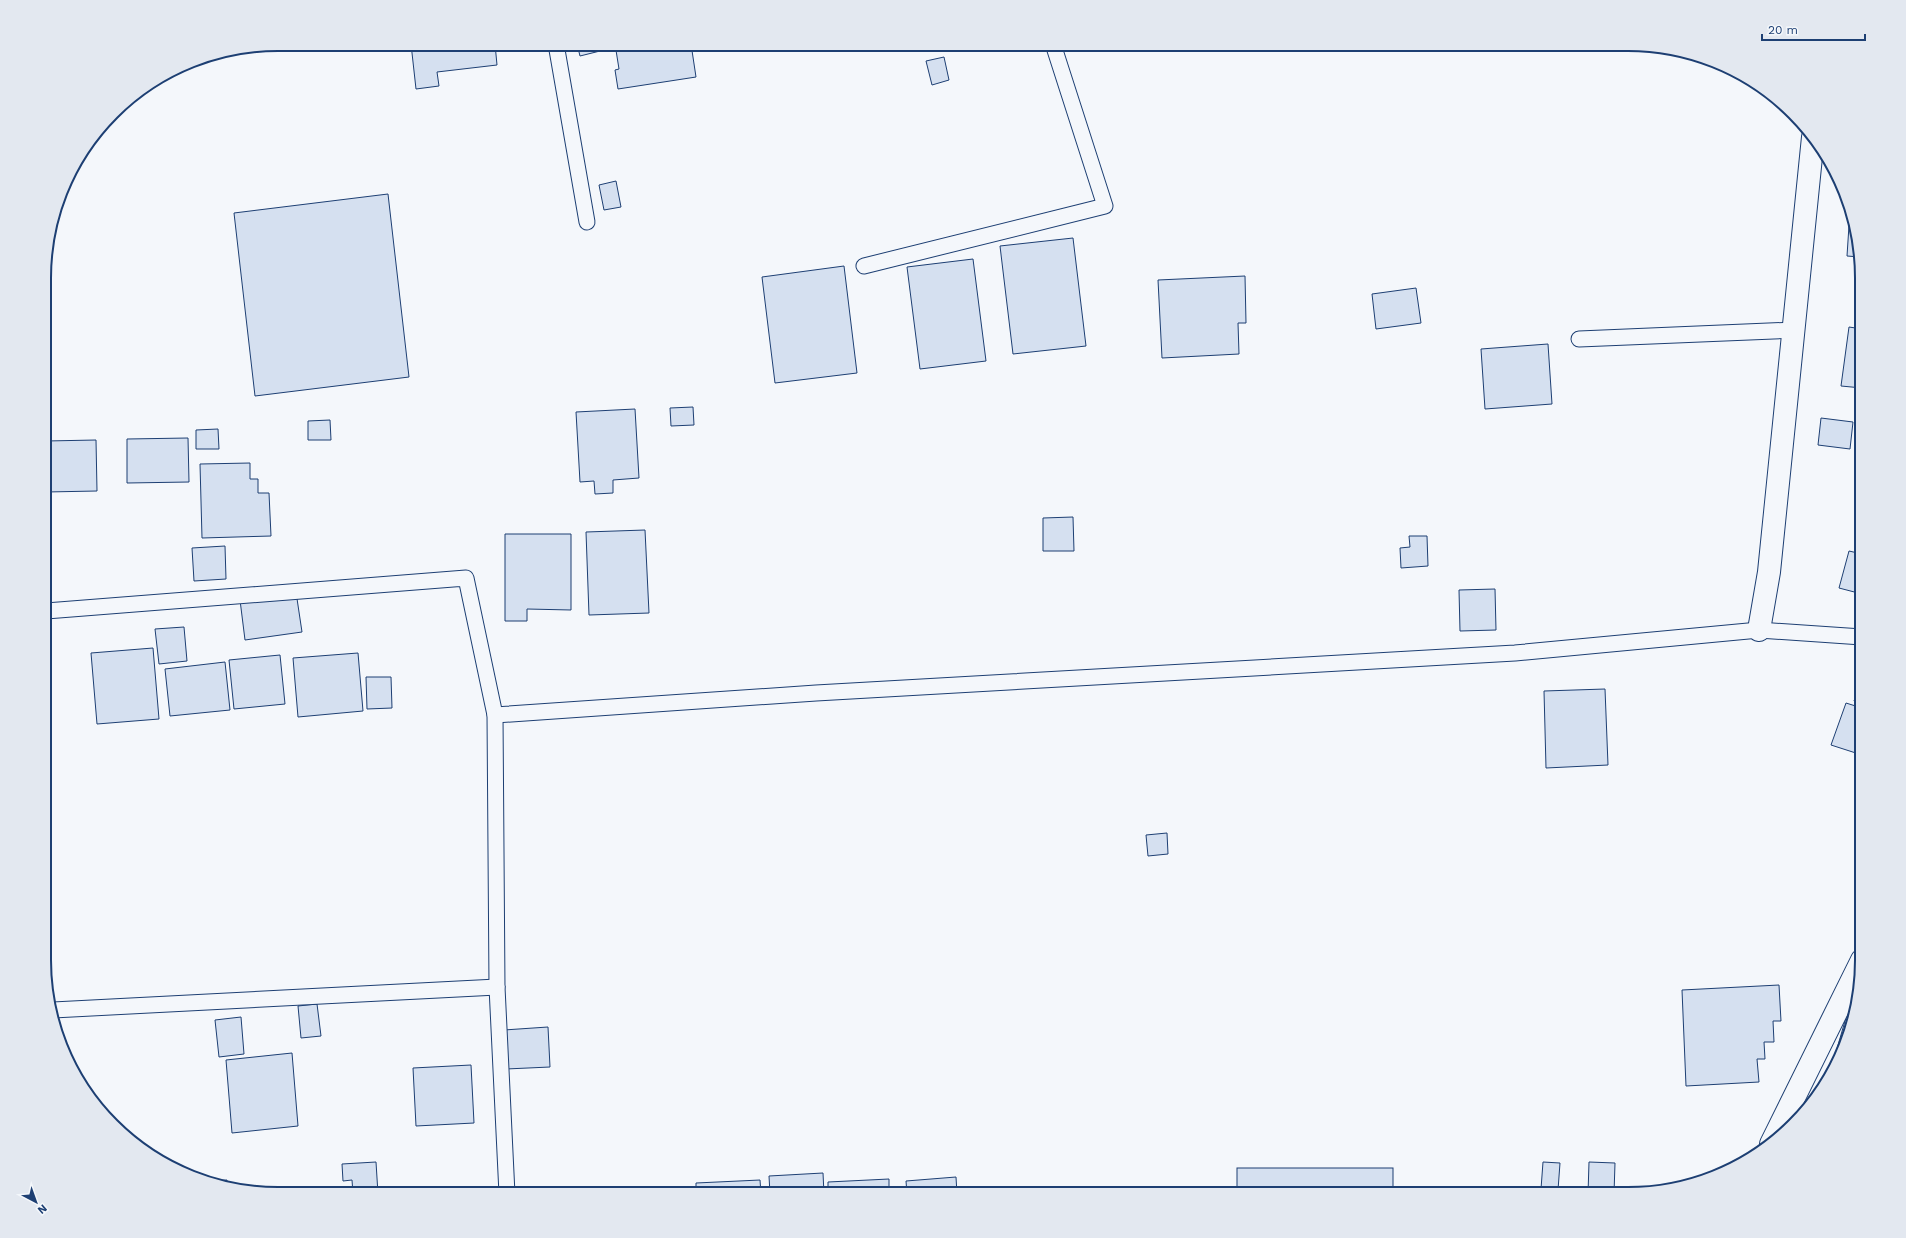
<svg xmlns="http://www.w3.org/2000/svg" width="1906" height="1238" viewBox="0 0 1906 1238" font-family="'Work Sans',sans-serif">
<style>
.building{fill:#d5e0f0;stroke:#1d3f73}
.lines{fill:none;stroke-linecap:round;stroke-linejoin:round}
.lane-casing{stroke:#1d3f73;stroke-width:17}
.street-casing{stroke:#1d3f73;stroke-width:24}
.secondary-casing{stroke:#1d3f73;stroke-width:24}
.lane{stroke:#f4f7fb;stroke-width:15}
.street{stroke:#f4f7fb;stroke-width:22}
.secondary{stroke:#f4f7fb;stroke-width:22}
.rim{fill:none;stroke:#1d3f73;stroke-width:2}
</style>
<rect width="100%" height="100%" fill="#f4f7fb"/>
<g class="building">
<polygon points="411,44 495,44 497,65 437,72 439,86 416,89"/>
<polygon points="577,44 599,44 600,51 580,56"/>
<polygon points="615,44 691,44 696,77 618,89 615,70 619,69"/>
<polygon points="944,57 949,80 932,85 926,61"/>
<polygon points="616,181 621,207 604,210 599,185"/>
<polygon points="388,194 409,377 255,396 234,213"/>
<polygon points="1850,210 1854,217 1860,257 1847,256"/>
<polygon points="1073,238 1086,346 1013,354 1000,246"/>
<polygon points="973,259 986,361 920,369 907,267"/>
<polygon points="844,266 857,373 775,383 762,277"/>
<polygon points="1245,276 1246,323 1238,323 1239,354 1162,358 1158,280"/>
<polygon points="1416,288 1421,323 1376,329 1372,294"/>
<polygon points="1849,327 1862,329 1862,388 1841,386"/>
<polygon points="1548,344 1552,404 1485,409 1481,349"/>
<polygon points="693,407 694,425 671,426 670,408"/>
<polygon points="635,409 639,478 613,480 613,493 595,494 594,481 580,482 576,412"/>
<polygon points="1821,418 1853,422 1850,449 1818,445"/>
<polygon points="330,420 331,440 308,440 308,421"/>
<polygon points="218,429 219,449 196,449 196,430"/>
<polygon points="188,438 189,482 127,483 127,439"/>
<polygon points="96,440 97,491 46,492 46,441"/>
<polygon points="250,463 250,479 258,479 258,493 269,493 271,536 202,538 200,464"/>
<polygon points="1073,517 1074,551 1043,551 1043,518"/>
<polygon points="645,530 649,613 589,615 586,532"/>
<polygon points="505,534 571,534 571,610 527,609 527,621 505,621"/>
<polygon points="1409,536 1427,536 1428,566 1401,568 1400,548 1410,547"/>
<polygon points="225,546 226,579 194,581 192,548"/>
<polygon points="1849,551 1862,554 1862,594 1839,588"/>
<polygon points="1495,589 1496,630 1460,631 1459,590"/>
<polygon points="296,592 302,632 245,640 240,600"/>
<polygon points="184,627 187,661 159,664 155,629"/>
<polygon points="153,648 159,719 97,724 91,653"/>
<polygon points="358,653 363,711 298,717 293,658"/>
<polygon points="280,655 285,704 234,709 229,660"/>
<polygon points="225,662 230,710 170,716 165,669"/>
<polygon points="366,677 391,677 392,708 367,709"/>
<polygon points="1862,677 1862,703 1854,701"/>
<polygon points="1605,689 1608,765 1546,768 1544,691"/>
<polygon points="1846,703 1862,708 1862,755 1831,745"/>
<polygon points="1167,833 1168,854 1148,856 1146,835"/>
<polygon points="1779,985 1781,1021 1773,1021 1774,1042 1764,1042 1765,1059 1757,1059 1759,1082 1686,1086 1682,990"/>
<polygon points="1852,997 1857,998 1850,1035 1841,1053 1836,1052"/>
<polygon points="317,1004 321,1036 301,1038 298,1006"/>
<polygon points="241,1017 244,1054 219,1057 215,1020"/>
<polygon points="548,1027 550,1067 506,1069 504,1030"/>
<polygon points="292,1053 298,1126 232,1133 226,1060"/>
<polygon points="471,1065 474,1123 416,1126 413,1068"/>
<polygon points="376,1162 378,1194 353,1194 352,1180 343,1181 342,1164"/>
<polygon points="1543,1162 1560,1163 1558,1190 1541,1189"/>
<polygon points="1589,1162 1615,1163 1614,1194 1588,1194"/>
<rect x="1237" y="1168" width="156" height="26"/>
<polygon points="823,1173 824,1194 770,1194 769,1176"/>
<polygon points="956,1177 957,1194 907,1194 906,1181"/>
<polygon points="889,1179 889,1194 828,1194 828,1182"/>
<polygon points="227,1180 227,1186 203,1182 203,1181"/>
<polygon points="760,1180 761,1194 696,1194 696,1183"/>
</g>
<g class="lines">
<defs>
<g id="lane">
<polyline points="556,44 587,222"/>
<polyline points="864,266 1105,206 1053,44"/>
<polyline points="1579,339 1795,330"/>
<polyline points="46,611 466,578 495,715 497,987 507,1194"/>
<polyline points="495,715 816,693 1515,653 1759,630 1862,637"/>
<polyline points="53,1010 497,987"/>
</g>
<polyline id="street" points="1759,630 1769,572 1813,137"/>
<polyline id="secondary" points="1771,1144 1862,960"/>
</defs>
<use href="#lane" class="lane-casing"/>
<use href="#street" class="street-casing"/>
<use href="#secondary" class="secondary-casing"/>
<use href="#lane" class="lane"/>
<use href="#street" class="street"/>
<use href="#secondary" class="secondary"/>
</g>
<path d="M0 0H1906V1238H0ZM278 51H1628A227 227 0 0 1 1855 278V960A227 227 0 0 1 1628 1187H278A227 227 0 0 1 51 960V278A227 227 0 0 1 278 51Z" fill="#e3e8f0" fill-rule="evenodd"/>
<path class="rim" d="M278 51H1628A227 227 0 0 1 1855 278V960A227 227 0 0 1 1628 1187H278A227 227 0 0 1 51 960V278A227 227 0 0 1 278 51Z"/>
<g transform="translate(36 1202) rotate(139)" stroke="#f4f7fb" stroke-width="3" paint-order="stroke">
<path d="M0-3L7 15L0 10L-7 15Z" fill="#1d3f73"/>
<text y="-6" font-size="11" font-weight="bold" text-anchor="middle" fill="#1d3f73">N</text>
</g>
<path d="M1762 34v6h103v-6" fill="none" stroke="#1d3f73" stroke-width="2"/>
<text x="1768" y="34" font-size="12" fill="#1d3f73" stroke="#f4f7fb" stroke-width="3" paint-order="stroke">20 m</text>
</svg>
